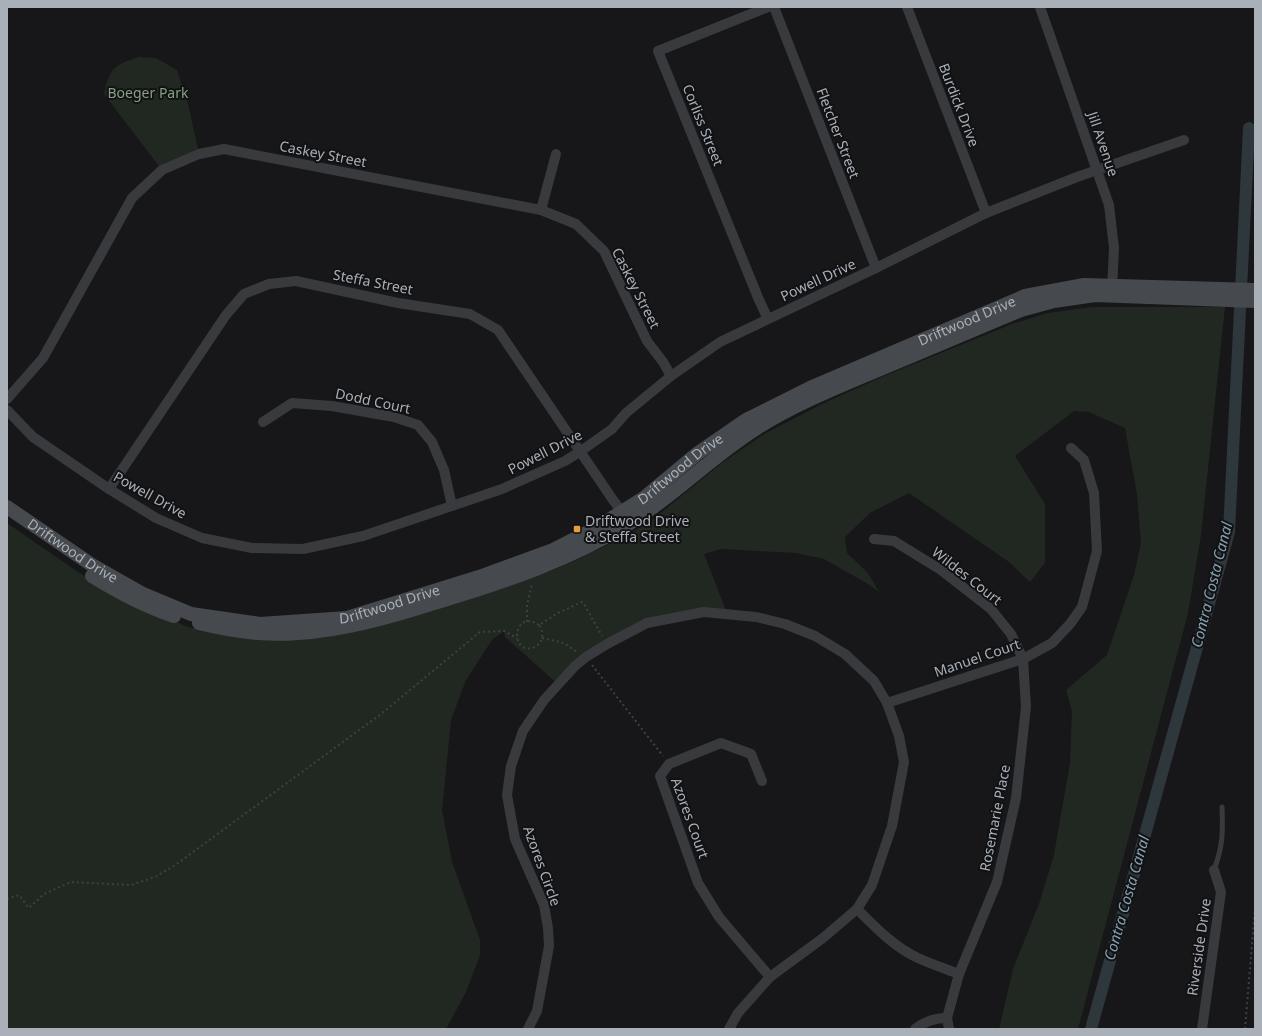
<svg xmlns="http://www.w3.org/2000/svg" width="1262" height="1036" viewBox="0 0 1262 1036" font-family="'Noto Sans',sans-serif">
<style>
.green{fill:#212821}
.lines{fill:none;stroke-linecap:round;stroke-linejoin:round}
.canal{stroke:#2e373c;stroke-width:12}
.path{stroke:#3e4144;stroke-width:2;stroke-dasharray:2 3;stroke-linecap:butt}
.lane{stroke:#383a3d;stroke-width:5}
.street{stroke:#383a3d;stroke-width:10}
.secondary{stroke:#46494d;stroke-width:14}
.poi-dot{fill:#e79c41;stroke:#121214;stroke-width:1.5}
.labels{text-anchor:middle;stroke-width:4;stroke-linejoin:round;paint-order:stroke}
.park-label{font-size:14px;fill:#84a182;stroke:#121214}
.street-label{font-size:14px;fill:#aab0b8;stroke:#121214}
.poi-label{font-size:14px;fill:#aab0b8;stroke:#121214;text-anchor:start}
.water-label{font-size:15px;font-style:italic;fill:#83a0b0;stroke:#121214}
</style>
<rect width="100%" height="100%" fill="#171719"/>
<g class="green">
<path d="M139 57 156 58 177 70 188 104 199 154 162 170 104 94C110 67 114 65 139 57Z"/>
<polygon points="1092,307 1225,307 1201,535 1188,613 1078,1029 999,1029 1013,969 1039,904 1054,855 1070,763 1072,711 1066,690 1107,655 1134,575 1141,543 1137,494 1125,428 1089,412 1074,411 1015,456 1045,504 1045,563 1030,582 1009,562 909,493 870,513 845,537 847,553 868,573 879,592 868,584 824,559 796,553 721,549 704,554 727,613 647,623 607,644 559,685 505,637 504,631 492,640 466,680 451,720 442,810 452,862 480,940 480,955 466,992 446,1029 7,1029 7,523 78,572 119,597 188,627 233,636 433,610 516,584 561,567 614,542 615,544 657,516 723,462 766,433 826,402 882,377 1012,324 1048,313"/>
</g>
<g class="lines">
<polyline class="canal" points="1091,1029 1229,532 1249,128"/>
<g class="path">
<polyline points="527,622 527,605 532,584"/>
<path d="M539 625C514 608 509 653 532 648 543 645 545 633 539 625L558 613 582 602 584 604 602 636"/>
<polyline points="542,638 564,643 577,652"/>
<polyline points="592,665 663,756"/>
<polyline points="7,899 19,895 29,908 44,894 71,882 131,885 155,877 174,866 381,714 480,632 504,631 517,638"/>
<polyline points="1245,1029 1255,908"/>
</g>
<path class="lane" d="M1214 870C1223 846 1223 832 1222 807"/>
<g class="street">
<polyline points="768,7 658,51 759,300 768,319"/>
<polyline points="774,7 876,268"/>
<polyline points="907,7 986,213"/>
<polyline points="1040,7 1109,205 1114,248 1112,291"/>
<polyline points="541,210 556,154"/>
<polyline points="7,399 43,358 132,198 162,170 199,154 224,149 541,210 576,224 604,251 647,341 663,362 671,376"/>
<polyline points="7,410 33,437 109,489 156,518 202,538 252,548 303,549 363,536 502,489 565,461 581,451 612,429 626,413 671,376 720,342 876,268 986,213 1077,177 1184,140"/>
<polyline points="263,422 292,403 332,406 394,417 418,425 432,442 444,470 452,506"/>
<polyline points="109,489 226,315 244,294 269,284 296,281 398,303 470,314 498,330 613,500 626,517"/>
<polyline points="874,539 894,541 941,570 991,609 1011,634 1023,659 1026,707 1016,798 997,882 959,974 947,1018 949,1029"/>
<polyline points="887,703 1023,659 1052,643 1070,624 1082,607 1097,551 1094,493 1084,460 1071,448"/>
<polyline points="762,781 751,754 721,743 669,764 660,776 698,883 719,917 770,977"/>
<path d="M857 909C876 928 894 947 918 958 931 964 946 969 959 974"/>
<polyline points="528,1029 537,1011 549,946 548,928 544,905 515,839 507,795 511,766 523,731 544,700 575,666 586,657 607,644 647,623 704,612 756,617 785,624 815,636 845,654 874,681 887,703 899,736 904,762 892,826 872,885 857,909 823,938 770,977 738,1013 729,1029"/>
<path d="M915 1029C925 1021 934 1018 947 1018"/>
<polyline points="1202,1029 1221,892 1214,870"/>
</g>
<g class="secondary">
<path id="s1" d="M7 507 92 565 143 594 191 614 260 624 347 618 479 577 553 550 596 528 644 498 698 453 746 420 810 388 1025 296 1084 285 1255 290"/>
<path d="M92 576C118 592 144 606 174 616"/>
<path d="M199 623C231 631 265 636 298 633 344 630 390 617 434 603 502 583 570 560 630 523 675 495 712 456 757 428 790 407 830 390 866 375 918 353 969 332 1021 310L1054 301 1095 295 1255 301"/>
</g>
</g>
<rect class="poi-dot" x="573" y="525" width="8" height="8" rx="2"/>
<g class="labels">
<g class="park-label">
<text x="148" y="98">Boeger Park</text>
</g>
<g class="street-label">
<text transform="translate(959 105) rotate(69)" y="5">Burdick Drive</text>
<text transform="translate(703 125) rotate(68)" y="5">Corliss Street</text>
<text transform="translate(838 133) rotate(69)" y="5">Fletcher Street</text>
<text transform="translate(1103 144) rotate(71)" y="5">Jill Avenue</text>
<text transform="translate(323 154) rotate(11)" y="5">Caskey Street</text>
<text transform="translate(818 280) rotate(-25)" y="5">Powell Drive</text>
<text transform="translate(373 282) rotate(11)" y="5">Steffa Street</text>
<text transform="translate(636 288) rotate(63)" y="5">Caskey Street</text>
<text dy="5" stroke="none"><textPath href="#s1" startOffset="1063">Driftwood Drive</textPath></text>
<text transform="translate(373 401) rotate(12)" y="5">Dodd Court</text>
<text transform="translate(545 452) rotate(-27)" y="5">Powell Drive</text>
<text dy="5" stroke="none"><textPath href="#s1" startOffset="739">Driftwood Drive</textPath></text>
<text transform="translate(150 495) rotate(29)" y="5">Powell Drive</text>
<text dy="5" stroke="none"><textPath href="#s1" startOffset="79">Driftwood Drive</textPath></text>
<text transform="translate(967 576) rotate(38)" y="5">Wildes Court</text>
<text dy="5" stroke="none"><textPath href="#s1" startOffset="415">Driftwood Drive</textPath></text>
<text transform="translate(977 658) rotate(-19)" y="5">Manuel Court</text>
<text transform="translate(690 818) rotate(70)" y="5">Azores Court</text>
<text transform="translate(995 818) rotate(-79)" y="5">Rosemarie Place</text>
<text transform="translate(542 866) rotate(70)" y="5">Azores Circle</text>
<text transform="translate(1199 947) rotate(-82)" y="5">Riverside Drive</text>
</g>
<g class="poi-label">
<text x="585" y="526">Driftwood Drive<tspan x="585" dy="16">&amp; Steffa Street</tspan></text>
</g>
<g class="water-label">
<text transform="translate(1212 585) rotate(-76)" y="5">Contra Costa Canal</text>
<text transform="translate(1127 898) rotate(-74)" y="5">Contra Costa Canal</text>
</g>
</g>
<rect width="1262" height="1036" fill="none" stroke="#aab0b8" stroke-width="16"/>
</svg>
